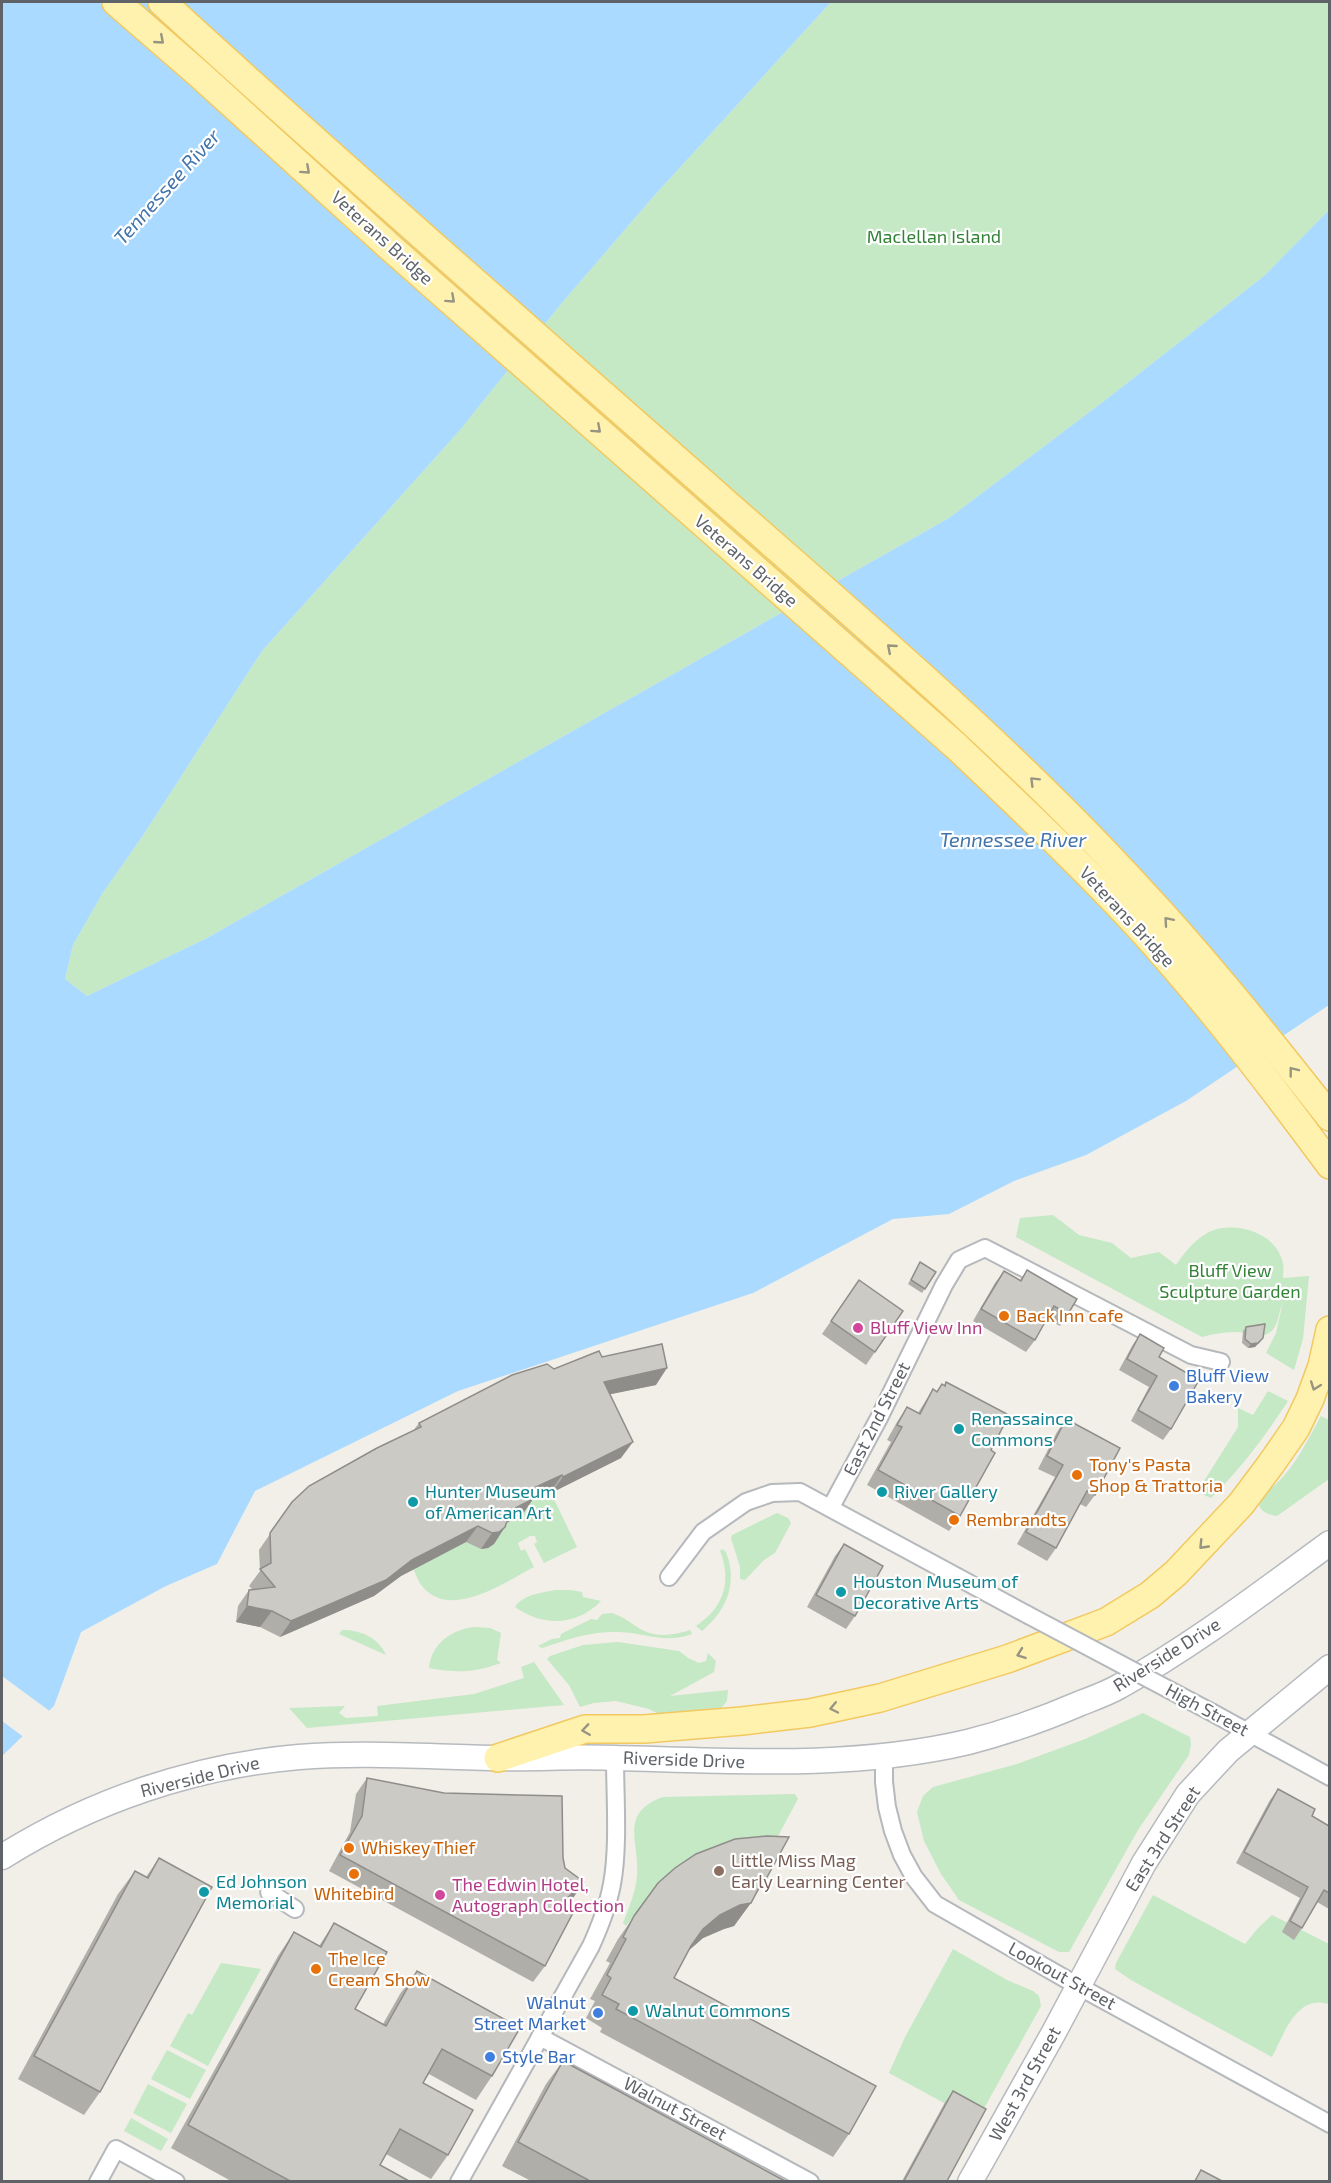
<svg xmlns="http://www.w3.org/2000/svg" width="1331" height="2183" viewBox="0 0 1331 2183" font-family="'Exo 2',sans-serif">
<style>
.green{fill:#c5e8c5}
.water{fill:#aadaff}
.pier{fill:#f1efe8}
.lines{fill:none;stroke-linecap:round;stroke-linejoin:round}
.street-casing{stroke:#b5b8bc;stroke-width:20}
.secondary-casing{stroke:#b6babf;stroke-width:27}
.primary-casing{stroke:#f2c960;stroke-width:30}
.street{stroke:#fff;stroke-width:16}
.secondary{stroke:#fff;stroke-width:24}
.primary{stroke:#fff2af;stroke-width:27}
.street-bridge-casing{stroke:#b5b8bc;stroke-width:20;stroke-linecap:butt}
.street-bridge{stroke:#fff;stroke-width:16}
.wall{fill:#afaea9}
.shaded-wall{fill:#8f8d8a}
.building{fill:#cccac5;stroke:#8f8d8a;stroke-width:1.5}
.oneway{stroke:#979581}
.food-dot{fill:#e8710a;stroke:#fff;stroke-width:2}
.hotel-dot{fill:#d1479c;stroke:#fff;stroke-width:2}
.shop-dot{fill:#3f7fe0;stroke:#fff;stroke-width:2}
.culture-dot{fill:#0f9aa8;stroke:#fff;stroke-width:2}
.education-dot{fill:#8d6e63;stroke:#fff;stroke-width:2}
.labels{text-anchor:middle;stroke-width:4.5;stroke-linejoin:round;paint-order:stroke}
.park-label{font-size:18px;fill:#348238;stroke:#fff}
.street-label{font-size:18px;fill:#5f6368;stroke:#fff}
.food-label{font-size:18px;fill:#c56008;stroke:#fff;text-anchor:start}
.hotel-label{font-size:18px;fill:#b23c85;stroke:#fff;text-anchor:start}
.shop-label{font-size:18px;fill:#366cbe;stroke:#fff;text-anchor:start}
.culture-label{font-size:18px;fill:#0d838f;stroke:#fff;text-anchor:start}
.education-label{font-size:18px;fill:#785e54;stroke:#fff;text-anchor:start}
.water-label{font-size:20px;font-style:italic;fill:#4174aa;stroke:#fff}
</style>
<rect width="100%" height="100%" fill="#f1efe8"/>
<g class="green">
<polygon points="831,2 1329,2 1329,210 1264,276 1108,398 949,518 207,938 87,996 65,979 73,945 102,894 142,837 262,651 460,430 561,304 653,197"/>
<path d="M1053 1215 1079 1235 1112 1243 1131 1258 1159 1252 1176 1265C1185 1252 1194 1240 1209 1232 1235 1220 1278 1233 1283 1264 1284 1268 1283 1274 1283 1278L1309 1276 1303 1339 1294 1370 1266 1353 1276 1333 1283 1302C1276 1319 1280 1332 1259 1337 1243 1329 1220 1332 1202 1337L1016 1237 1020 1218Z"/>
<path d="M1268 1391 1288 1401C1266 1435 1240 1470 1211 1498L1202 1494 1199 1489 1238 1427V1408L1253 1415Z"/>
<path d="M1321 1416 1329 1420V1479L1277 1516C1270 1515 1259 1512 1259 1503 1258 1494 1271 1489 1277 1483 1296 1465 1308 1439 1321 1416Z"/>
<path d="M540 1450 551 1493 577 1547 544 1563 534 1544 537 1542 535 1536H530L518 1543 521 1551 525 1549 534 1567C505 1582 450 1621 422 1586 418 1581 416 1574 413 1569L470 1540 488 1548 494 1544Z"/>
<polygon points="777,1513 788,1518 791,1523 775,1553 764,1560 745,1580 740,1579 740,1567 731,1538 732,1535"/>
<path d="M722 1549 726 1552C738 1583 727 1610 702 1631L696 1626C724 1607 732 1582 720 1551Z"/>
<path d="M556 1590H571L582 1592 583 1597 601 1601C577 1626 543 1627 515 1607 524 1594 541 1593 556 1590Z"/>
<path d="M612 1613C624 1617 632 1624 642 1630 657 1638 675 1635 690 1630L692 1634C664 1644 647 1633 619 1632 592 1631 568 1639 542 1648L538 1646 552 1639 560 1638 561 1634 591 1619 597 1620 602 1614Z"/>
<path d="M475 1627 490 1628 501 1633 497 1660 501 1663C473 1673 457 1673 429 1668 431 1644 452 1629 475 1627Z"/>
<path d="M342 1630C360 1630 378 1637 386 1655L339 1634Z"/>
<polygon points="618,1642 679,1651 688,1658 699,1663 706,1661 708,1653 716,1661 714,1672 670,1696 728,1690 727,1701 716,1714 666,1718 649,1709 616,1701 594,1703 580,1707 569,1685 547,1659 550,1656 583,1645"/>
<polygon points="534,1662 564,1705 307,1728 289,1708 345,1706 339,1713 346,1718 378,1716 377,1706 474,1694 524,1678 521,1667"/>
<polygon points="1143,1713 1190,1737 1191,1745 1189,1755 1138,1830 1069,1952 1059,1952 959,1900 941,1874 924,1841 917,1812 923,1796 933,1787 1017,1764 1085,1739"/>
<path d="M795 1794 798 1799 765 1860 642 1906 626 1926 623 1923C629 1908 635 1893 637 1877 640 1842 618 1813 663 1797Z"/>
<path d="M1153 1895 1245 1944 1259 1927 1272 1915 1329 1944V2004C1296 1994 1285 2033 1272 2057L1131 1980 1115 1969 1116 1963Z"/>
<polygon points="953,1949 1007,1980 1033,1991 1039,1996 1041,2006 977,2121 889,2073 905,2037"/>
<polygon points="221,1963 261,1969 208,2066 170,2046 188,2013 192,2015"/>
<polygon points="167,2050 206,2070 190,2099 151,2079"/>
<polygon points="148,2084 187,2104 171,2133 133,2113"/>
<polygon points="131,2118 168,2139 161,2151 124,2131"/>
</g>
<polygon class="water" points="2,2 831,2 653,197 561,304 460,430 262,651 142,837 102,894 73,945 65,979 87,996 207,938 949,518 1108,398 1264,276 1329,210 1329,1005 1186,1101 1086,1155 1014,1181 949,1214 893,1219 753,1293 458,1391 255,1491 217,1564 166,1586 81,1632 54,1706 2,1756"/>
<polygon class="pier" points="2,1676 51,1712 25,1738 2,1721"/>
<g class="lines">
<defs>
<g id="street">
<polyline points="831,1507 879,1418 944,1285 959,1260 985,1248 1191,1355 1221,1362"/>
<polyline points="669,1577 703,1532 746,1502 772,1493 800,1492 1028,1615"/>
<polyline points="1213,1713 1330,1777"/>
<polyline points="884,1757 884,1782 887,1807 893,1831 902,1855 914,1877 935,1904 1078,1986 1330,2124"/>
<polyline points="269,1892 295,1909"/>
<polyline points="540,2037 810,2182"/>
<polyline points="98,2182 116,2149 176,2182"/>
<path d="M459 2182 591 1946C600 1926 608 1906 612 1884 619 1847 615 1796 615 1758"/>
</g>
<g id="secondary">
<path d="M2 1857C91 1801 194 1766 299 1757 365 1752 431 1757 497 1758 537 1759 577 1756 617 1758 734 1761 853 1769 968 1742 1007 1732 1044 1719 1081 1703 1094 1698 1108 1693 1120 1686 1194 1645 1261 1593 1330 1543"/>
<polyline points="970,2182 1053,2034 1144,1863 1188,1794 1228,1751 1330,1667"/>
</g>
<g id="primary">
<path d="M116 2 199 74 391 248 956 746C1019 806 1082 865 1141 929 1209 1004 1270 1084 1330 1165"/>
<path d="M162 2C347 172 538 337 727 504 869 629 1014 752 1142 892 1209 964 1269 1040 1330 1117"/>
<polyline points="498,1758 585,1729 644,1729 742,1721 810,1713 880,1698 1007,1659 1106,1622 1150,1595 1176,1573 1241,1504 1271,1464 1296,1428 1310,1399 1322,1366 1330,1330"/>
</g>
</defs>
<use href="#street" class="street-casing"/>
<use href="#secondary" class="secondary-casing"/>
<use href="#primary" class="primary-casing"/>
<use href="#street" class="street"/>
<use href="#secondary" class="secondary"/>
<use href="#primary" class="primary"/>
<defs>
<polyline id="street-bridge" points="1028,1615 1213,1713"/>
</defs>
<use href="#street-bridge" class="street-bridge-casing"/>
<use href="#street-bridge" class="street-bridge"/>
</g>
<g class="wall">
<polygon points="920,1262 936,1272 922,1293 908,1284"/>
<polygon points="1027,1270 1068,1314 1060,1326 1047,1319 1035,1340 1026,1352 973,1321 995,1283 1004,1271 1020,1280"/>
<polygon points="859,1280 903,1311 866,1365 822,1334"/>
<polygon points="1246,1327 1260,1342 1255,1347 1248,1348 1242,1343 1243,1331"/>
<polygon points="1140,1334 1159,1357 1171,1429 1163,1440 1131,1421 1149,1387 1119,1370 1132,1346"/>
<polygon points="602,1357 656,1385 610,1394 621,1458 551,1493 551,1491 533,1499 522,1515 507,1522 494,1544 488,1548 481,1549 466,1542 401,1576 374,1596 280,1637 260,1627 236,1622 238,1606 249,1590 253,1590 249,1586 260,1571 259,1550 292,1502 413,1431 419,1423 554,1369"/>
<polygon points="946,1382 991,1450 960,1516 949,1531 867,1485 891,1442 887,1440 897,1422 907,1407 918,1413 933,1389 937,1391 942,1384 944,1385"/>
<polygon points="1066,1419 1095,1495 1086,1507 1080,1504 1056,1548 1047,1561 1017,1544 1055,1477 1038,1469 1057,1432"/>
<polygon points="844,1544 855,1616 846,1629 807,1607 835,1556"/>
<polygon points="367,1778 563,1858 565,1868 584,1882 573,1898 566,1904 545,1966 533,1982 329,1871 350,1832 356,1794"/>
<polygon points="1278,1789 1312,1816 1329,1826 1329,1909 1317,1902 1302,1928 1294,1940 1282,1932 1300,1898 1236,1863 1270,1800"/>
<polygon points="159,1858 100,2092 84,2115 18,2079 118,1894 135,1871 146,1877"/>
<polygon points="658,1883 754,1897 734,1926 724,1929 703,1938 688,1951 674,1978 849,2134 833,2157 600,2032 602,2028 586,2018 595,2001 590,1999 610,1963 606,1961 618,1939"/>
<polygon points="334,1923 355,2009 383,2024 400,1994 417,1971 492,2076 476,2100 429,2074 423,2083 448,2155 431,2179 386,2154 380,2165 409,2181 231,2181 171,2148 278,1956 294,1932 319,1946"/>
<polygon points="563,2061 785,2181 531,2181 502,2166 546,2084"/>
<polygon points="953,2091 947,2181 902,2181 944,2104"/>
</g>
<g class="shaded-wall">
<polygon points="1263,1338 1255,1347 1248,1348 1251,1344"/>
<polygon points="667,1368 656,1385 592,1398 604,1382"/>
<polygon points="633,1442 621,1458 551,1493 563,1477"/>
<polygon points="562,1475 551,1491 533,1499 522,1515 495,1529 506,1513 529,1490"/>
<polygon points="478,1526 466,1542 401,1576 374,1596 280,1637 291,1621"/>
<polygon points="505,1527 494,1544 488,1548 481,1549 492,1533"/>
<polygon points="247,1606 272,1611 260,1627 236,1622"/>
<polygon points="764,1878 766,1879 750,1903"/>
<polygon points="584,1882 573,1898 551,1918 563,1902"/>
<polygon points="751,1903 734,1926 724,1929 703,1938 687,1952 703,1929 720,1915 740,1905"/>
</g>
<g class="building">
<polygon points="920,1262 936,1272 925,1289 911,1280"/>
<polygon points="1027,1270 1077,1299 1068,1314 1054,1306 1035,1340 981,1309 1004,1271 1021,1281"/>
<polygon points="859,1280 903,1311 875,1352 831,1321"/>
<polygon points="1265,1324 1263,1338 1258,1343 1251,1344 1245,1339 1246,1327"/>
<polygon points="1140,1334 1164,1348 1159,1357 1199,1380 1171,1429 1138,1410 1157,1376 1127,1359"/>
<polygon points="662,1344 667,1368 604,1382 633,1442 563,1477 562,1475 529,1490 533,1499 506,1513 507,1521 505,1527 499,1532 492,1533 478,1526 412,1560 386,1580 291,1621 272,1611 247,1606 249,1590 275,1587 260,1569 271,1563 270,1533 292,1502 309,1486 377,1448 421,1427 419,1423 512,1375 547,1364 554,1369 599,1351 602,1357"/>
<polygon points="946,1382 1009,1415 991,1450 995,1453 960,1516 878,1470 902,1427 897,1425 907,1407 920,1414 933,1389 937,1392 942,1384 945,1386"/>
<polygon points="1066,1419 1120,1448 1095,1495 1087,1491 1056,1548 1026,1532 1063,1465 1047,1456"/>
<polygon points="844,1544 883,1566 855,1616 816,1595"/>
<polygon points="367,1778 444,1793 562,1796 563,1858 565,1868 584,1882 563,1902 575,1909 545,1966 340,1855 362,1816"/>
<polygon points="1278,1789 1315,1809 1312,1816 1329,1826 1329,1893 1324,1890 1302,1928 1290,1921 1308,1887 1244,1852"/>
<polygon points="767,1836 789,1837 766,1879 764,1878 751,1903 740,1905 720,1915 703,1929 691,1946 674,1978 876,2086 849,2134 616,2009 619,2004 602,1995 611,1978 607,1975 626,1939 623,1937 634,1916 658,1883 675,1868 696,1854 735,1839"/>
<polygon points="159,1858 212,1887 100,2092 34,2056 135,1871 148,1878"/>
<polygon points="334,1923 387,1952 355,2009 386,2026 417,1971 520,2028 492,2076 442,2049 423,2083 473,2110 448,2155 400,2129 380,2165 409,2181 290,2181 188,2125 294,1932 321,1947"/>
<polygon points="563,2061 785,2181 590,2181 518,2142"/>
<polygon points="953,2091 986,2109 947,2181 904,2181"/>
<polygon points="1201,2170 1222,2181 1195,2181"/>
</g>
<defs><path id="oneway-chevron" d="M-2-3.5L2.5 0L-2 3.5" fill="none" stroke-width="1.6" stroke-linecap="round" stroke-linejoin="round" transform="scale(1.5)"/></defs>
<g class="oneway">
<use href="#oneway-chevron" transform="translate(160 40) rotate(41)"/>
<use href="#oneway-chevron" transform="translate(306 170) rotate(42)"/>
<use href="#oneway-chevron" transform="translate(451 299) rotate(42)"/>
<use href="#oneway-chevron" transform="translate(597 429) rotate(42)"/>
<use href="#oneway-chevron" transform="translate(891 648) rotate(-139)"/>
<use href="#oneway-chevron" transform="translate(1034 781) rotate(-135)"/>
<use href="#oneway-chevron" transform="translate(1168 921) rotate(-131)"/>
<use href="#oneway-chevron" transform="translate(1293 1071) rotate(-128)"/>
<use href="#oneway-chevron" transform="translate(1315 1386) rotate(110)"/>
<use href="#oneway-chevron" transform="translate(1203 1545) rotate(134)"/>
<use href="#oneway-chevron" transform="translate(1021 1654) rotate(160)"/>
<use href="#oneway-chevron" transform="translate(834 1708) rotate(168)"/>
<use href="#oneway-chevron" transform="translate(586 1730) rotate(172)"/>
</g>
<g class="food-dot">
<circle cx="1004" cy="1316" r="6"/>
<circle cx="1077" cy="1475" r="6"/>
<circle cx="954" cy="1520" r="6"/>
<circle cx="349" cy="1848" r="6"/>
<circle cx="354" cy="1874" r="6"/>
<circle cx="316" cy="1969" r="6"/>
</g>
<g class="hotel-dot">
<circle cx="858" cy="1328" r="6"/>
<circle cx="440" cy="1895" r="6"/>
</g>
<g class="shop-dot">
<circle cx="1174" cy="1386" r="6"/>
<circle cx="598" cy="2013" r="6"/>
<circle cx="490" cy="2057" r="6"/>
</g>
<g class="culture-dot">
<circle cx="959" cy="1429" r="6"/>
<circle cx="882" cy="1492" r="6"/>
<circle cx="413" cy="1502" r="6"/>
<circle cx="841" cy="1592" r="6"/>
<circle cx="204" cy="1892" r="6"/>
<circle cx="633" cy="2011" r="6"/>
</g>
<circle class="education-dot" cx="719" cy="1871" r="6"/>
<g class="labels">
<g class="park-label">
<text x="934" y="243">Maclellan Island</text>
<text x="1230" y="1277">Bluff View<tspan x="1230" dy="21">Sculpture Garden</tspan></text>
</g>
<g class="street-label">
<text transform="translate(382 238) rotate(42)" y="6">Veterans Bridge</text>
<text transform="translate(746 561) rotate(41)" y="6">Veterans Bridge</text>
<text transform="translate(1127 917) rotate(47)" y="6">Veterans Bridge</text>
<text transform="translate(877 1419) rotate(-63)" y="6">East 2nd Street</text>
<text transform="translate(1167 1655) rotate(-32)" y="6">Riverside Drive</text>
<text transform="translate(1207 1710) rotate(28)" y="6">High Street</text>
<text transform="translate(684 1760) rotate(2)" y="6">Riverside Drive</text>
<text transform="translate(200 1777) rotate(-14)" y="6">Riverside Drive</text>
<text transform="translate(1163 1839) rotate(-57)" y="6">East 3rd Street</text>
<text transform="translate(1062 1976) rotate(29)" y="6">Lookout Street</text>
<text transform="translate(1025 2084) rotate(-61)" y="6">West 3rd Street</text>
<text transform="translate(675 2109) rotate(28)" y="6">Walnut Street</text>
</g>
<g class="food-label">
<text x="1016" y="1322">Back Inn cafe</text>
<text x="1089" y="1471">Tony's Pasta<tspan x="1089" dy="21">Shop &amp; Trattoria</tspan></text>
<text x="966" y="1526">Rembrandts</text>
<text x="361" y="1854">Whiskey Thief</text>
<text x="354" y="1900" text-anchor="middle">Whitebird</text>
<text x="328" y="1965">The Ice<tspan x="328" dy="21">Cream Show</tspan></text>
</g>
<g class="hotel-label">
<text x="870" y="1334">Bluff View Inn</text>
<text x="452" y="1891">The Edwin Hotel,<tspan x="452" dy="21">Autograph Collection</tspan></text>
</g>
<g class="shop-label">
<text x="1186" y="1382">Bluff View<tspan x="1186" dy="21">Bakery</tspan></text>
<text x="586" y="2009" text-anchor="end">Walnut<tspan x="586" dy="21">Street Market</tspan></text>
<text x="502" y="2063">Style Bar</text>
</g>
<g class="culture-label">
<text x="971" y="1425">Renassaince<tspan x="971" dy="21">Commons</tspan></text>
<text x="425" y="1498">Hunter Museum<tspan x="425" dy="21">of American Art</tspan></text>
<text x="894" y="1498">River Gallery</text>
<text x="853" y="1588">Houston Museum of<tspan x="853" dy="21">Decorative Arts</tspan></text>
<text x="216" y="1888">Ed Johnson<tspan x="216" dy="21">Memorial</tspan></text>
<text x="645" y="2017">Walnut Commons</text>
</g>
<g class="education-label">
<text x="731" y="1867">Little Miss Mag<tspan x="731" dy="21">Early Learning Center</tspan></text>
</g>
<g class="water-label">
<text transform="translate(167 187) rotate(-48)" y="7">Tennessee River</text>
<text x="1013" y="847">Tennessee River</text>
</g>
</g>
<rect width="1331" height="2183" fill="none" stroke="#5f6368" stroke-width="6"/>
</svg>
